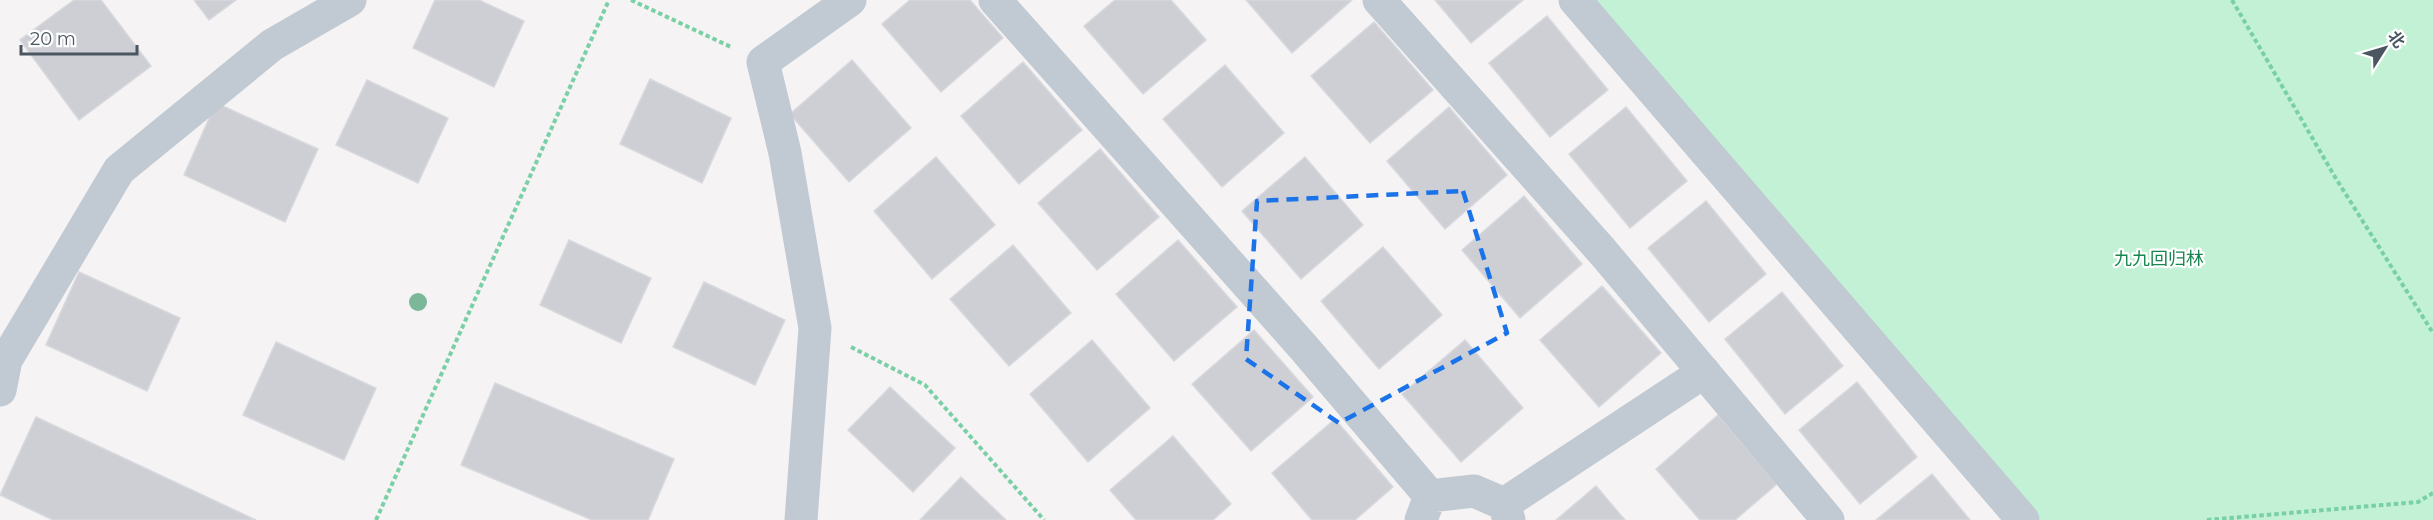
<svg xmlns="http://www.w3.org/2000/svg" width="2433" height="520" viewBox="0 0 2433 520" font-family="Montserrat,'Noto Sans SC',sans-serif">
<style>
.green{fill:#c3f1d5}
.building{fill:#cdcfd5;stroke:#d7d9de;stroke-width:1.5}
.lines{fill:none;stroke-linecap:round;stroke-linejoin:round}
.path{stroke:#7ad0a6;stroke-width:4;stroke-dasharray:4.5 3;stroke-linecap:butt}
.minor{stroke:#c1cad2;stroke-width:33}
.tree{fill:#7bb799}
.marked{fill:none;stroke:#1a73e8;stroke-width:4.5;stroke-dasharray:12 8;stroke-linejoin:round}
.labels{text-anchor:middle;stroke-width:4.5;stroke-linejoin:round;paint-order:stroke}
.park-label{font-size:18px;fill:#17864f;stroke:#fff}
</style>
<rect width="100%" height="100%" fill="#f5f3f3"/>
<polygon class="green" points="1575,0 2433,0 2433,520 2023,520"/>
<g class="building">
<polygon points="74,0 101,0 151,66 79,120 20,40"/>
<polygon points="194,0 236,0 209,20"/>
<polygon points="435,0 479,0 524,21 494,87 413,48"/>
<polygon points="910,0 970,0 1003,38 941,92 882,24"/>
<polygon points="1115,0 1171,0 1206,40 1143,94 1084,26"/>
<polygon points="1246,0 1352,0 1292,53"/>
<polygon points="1435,0 1523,0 1471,43"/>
<polygon points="1547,16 1608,90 1550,137 1489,63"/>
<polygon points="1374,22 1433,90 1370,143 1311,76"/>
<polygon points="852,60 911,128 849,182 790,114"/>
<polygon points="1023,62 1082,130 1019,184 961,116"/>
<polygon points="1225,65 1284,133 1222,187 1163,119"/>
<polygon points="650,79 731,118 702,183 620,144"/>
<polygon points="367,80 448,118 418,183 336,145"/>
<polygon points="216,103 318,149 285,222 184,175"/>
<polygon points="1449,107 1507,175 1445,229 1387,161"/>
<polygon points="1626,107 1687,181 1630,228 1569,154"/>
<polygon points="1100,149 1159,217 1097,270 1038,203"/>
<polygon points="936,157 995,225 932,279 874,211"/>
<polygon points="1305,157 1363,225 1301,279 1242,211"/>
<polygon points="1524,196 1582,264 1520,318 1462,250"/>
<polygon points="1706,201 1766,274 1709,322 1648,248"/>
<polygon points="569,240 651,278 621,343 540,305"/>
<polygon points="1178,240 1237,307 1174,361 1116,294"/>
<polygon points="1013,245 1071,313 1009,366 950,299"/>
<polygon points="1383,247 1442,315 1379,369 1321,301"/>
<polygon points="79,272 180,318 147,391 46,345"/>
<polygon points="704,282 785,320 755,385 673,347"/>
<polygon points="1602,286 1661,353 1599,407 1540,340"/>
<polygon points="1782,292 1843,366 1785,414 1725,339"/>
<polygon points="1254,330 1313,397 1251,451 1192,384"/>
<polygon points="1092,340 1150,408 1088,462 1030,394"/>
<polygon points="1465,340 1523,408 1461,462 1402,394"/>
<polygon points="276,342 376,388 344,460 243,415"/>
<polygon points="1857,382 1917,457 1860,504 1799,430"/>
<polygon points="495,383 674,459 648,520 592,520 461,465"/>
<polygon points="890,387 955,448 913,492 848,430"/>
<polygon points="1718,415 1777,484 1735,520 1700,520 1656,469"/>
<polygon points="36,417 256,520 53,520 0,495"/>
<polygon points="1335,419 1393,487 1355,520 1312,520 1272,473"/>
<polygon points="1173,436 1231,504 1213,520 1136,520 1110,490"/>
<polygon points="1932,474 1970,520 1876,520"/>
<polygon points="961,477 1006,520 920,520"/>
<polygon points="1596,486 1625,520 1556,520"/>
</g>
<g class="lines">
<g class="path">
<polyline points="631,0 731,47"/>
<polyline points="2232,0 2335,177 2433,333"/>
<polyline points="851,347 925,385 1044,520"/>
<polyline points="376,520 609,0"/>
<polyline points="2207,520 2418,502 2433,493"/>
</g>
<g class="minor">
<polyline points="995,0 1304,348 1430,496"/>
<polyline points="1379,0 1602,251 1828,520"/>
<polyline points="1575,0 2023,520"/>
<polyline points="0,390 6,360 119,170 272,45 350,0"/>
<polyline points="1504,504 1704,372"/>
<polyline points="801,520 815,328 785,153 763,62 850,0"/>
<polyline points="1421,520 1430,496 1474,491 1504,504 1509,520"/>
</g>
</g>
<circle class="tree" cx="418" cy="302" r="9"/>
<path class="marked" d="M1463 191 1507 333 1339 423 1246 359 1257 201Z"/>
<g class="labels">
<g class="park-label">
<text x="2159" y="265">九九回归林</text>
</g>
</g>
<g transform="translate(2385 48) rotate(53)" stroke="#ffffff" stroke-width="4.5" paint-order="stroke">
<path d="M0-4.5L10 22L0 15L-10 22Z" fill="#4a5661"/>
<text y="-9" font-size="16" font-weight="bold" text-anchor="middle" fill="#4a5661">北</text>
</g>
<path d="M21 45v9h116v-9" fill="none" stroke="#4a5661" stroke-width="3"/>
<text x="30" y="45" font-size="18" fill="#4a5661" stroke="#ffffff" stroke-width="4.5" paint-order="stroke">20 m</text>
</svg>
